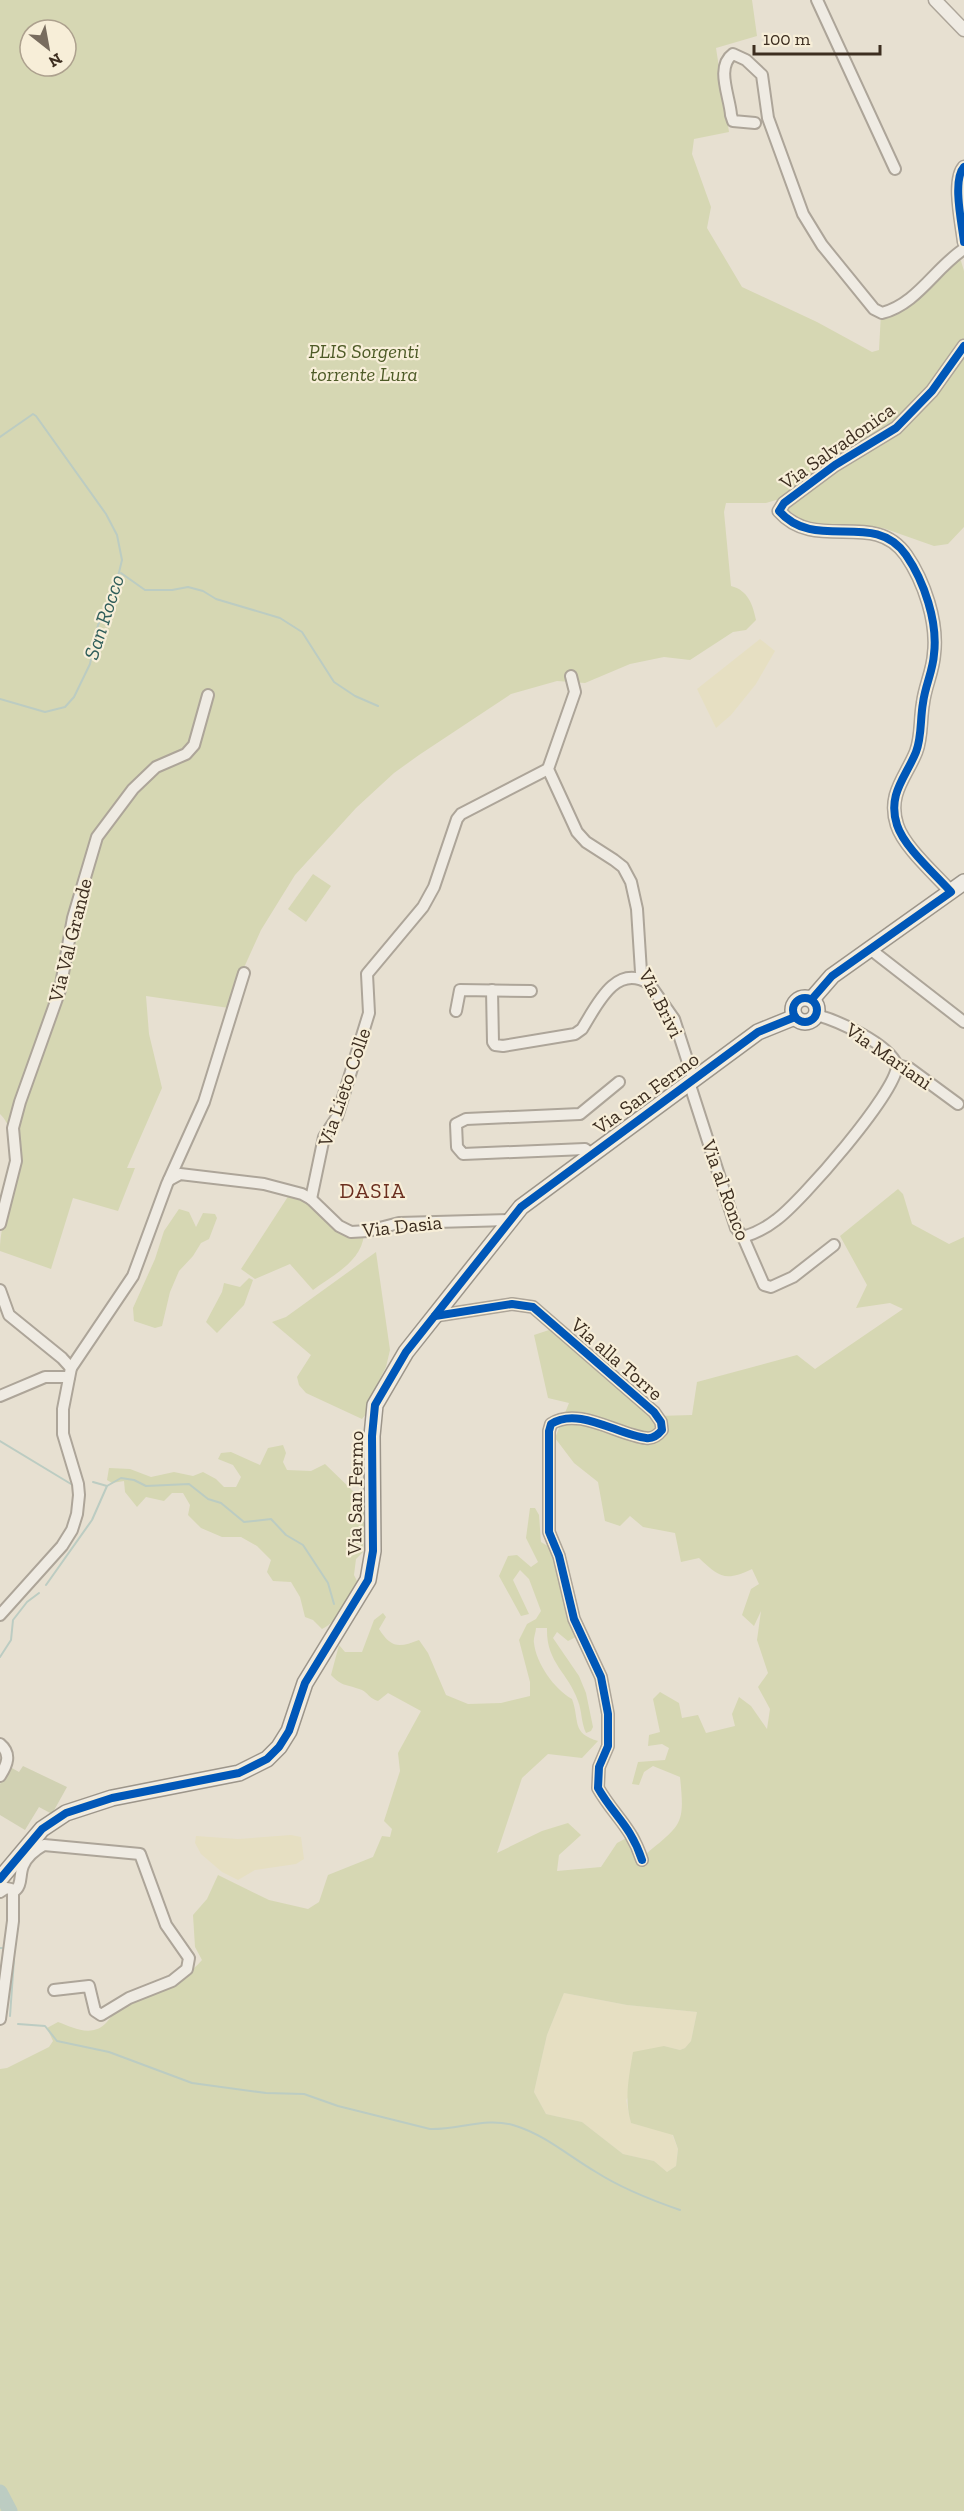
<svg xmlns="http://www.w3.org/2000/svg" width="964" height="2511" viewBox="0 0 964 2511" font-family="'Zilla Slab',serif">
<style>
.farmland{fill:#e6dfc2}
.green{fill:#d6d7b3;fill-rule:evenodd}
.cemetery{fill:#d1d1b3}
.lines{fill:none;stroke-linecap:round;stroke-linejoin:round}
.stream{stroke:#bcccc2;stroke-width:2}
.river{stroke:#bcccc2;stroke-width:15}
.minor-casing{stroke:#ada599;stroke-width:14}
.tertiary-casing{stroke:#ada599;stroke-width:15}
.secondary-casing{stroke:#9c958a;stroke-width:18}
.minor{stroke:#efebe3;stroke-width:10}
.tertiary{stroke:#efebe3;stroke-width:12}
.secondary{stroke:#efebe3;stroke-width:15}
.cycleway-casing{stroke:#f7eed8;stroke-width:11}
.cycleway{stroke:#0057b8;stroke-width:8}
.labels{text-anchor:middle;stroke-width:4.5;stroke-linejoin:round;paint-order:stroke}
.park-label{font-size:20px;font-style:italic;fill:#4d5a26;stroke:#f7eed8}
.street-label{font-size:20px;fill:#3d2e20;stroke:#f7eed8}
.water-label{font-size:21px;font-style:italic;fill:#2f5d5a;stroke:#f7eed8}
.neighbourhood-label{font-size:21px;letter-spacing:1.5px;fill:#6b2e1e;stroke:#f7eed8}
</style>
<rect width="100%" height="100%" fill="#e7e0d1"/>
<g class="farmland">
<polygon points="760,639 775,651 756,684 731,715 716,728 697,689"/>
<polygon points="291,1835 301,1837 304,1859 296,1864 255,1870 238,1880 222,1872 201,1854 195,1843 196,1836 238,1839"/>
<polygon points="564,1993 627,2005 697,2012 691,2041 685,2048 680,2050 664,2046 626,2100 631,2123 672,2134 678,2149 676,2166 667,2172 654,2161 623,2154 582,2122 546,2114 534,2092 547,2035"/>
</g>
<g class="green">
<path d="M0 0H752L757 36 716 48 729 132 694 139 692 154 711 207 707 228 742 287 817 322 872 352 879 350 881 313 893 311 957 258 961 261 964 271V527L948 544 934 546 883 528 807 525 776 500 766 503H726L724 512 731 586C748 590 753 605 756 620L746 630 733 632 690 660 664 657 630 664 585 683 557 681 511 694 419 755 394 773 356 808 295 875 261 930 242 972 229 1008 146 996 149 1034 162 1088 127 1168H135L118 1211 73 1198 51 1269 0 1251C0 1220 13 1198 19 1169 22 1156 10 1123 0 1114ZM30 30H66V66H30Z"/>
<polygon points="313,874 331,886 306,922 288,909"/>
<path d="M898 1189 903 1194 912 1224 949 1244 964 1237V2511H0V2069L7 2068 49 2047 53 2041 47 2028 58 2022C69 2026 82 2033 94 2030 108 2027 111 2013 121 2006 147 1988 181 1985 202 1960L195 1947 193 1915 207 1899 218 1875 269 1900 308 1909 319 1902 328 1875 373 1857 382 1836 390 1837 392 1829 384 1821 400 1771 398 1753 421 1711 388 1693 378 1701C370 1699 368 1693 362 1690 347 1684 342 1687 331 1675L339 1645 345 1652H362L374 1620 383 1613 386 1617 379 1629C391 1648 399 1648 419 1640L428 1653 446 1695 468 1704 501 1703 530 1696V1682L519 1640 527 1624 536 1619 541 1611 529 1579 520 1570 513 1580 529 1614 521 1616 499 1576 508 1556 517 1555 531 1567 538 1562 526 1538 530 1508H535L539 1515 541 1542 551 1548 576 1637 568 1641 557 1632 553 1638 579 1676 586 1693 593 1727 591 1731 586 1733C581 1722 582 1711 578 1701 568 1672 546 1663 547 1628H536C536 1632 533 1639 534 1643 536 1663 554 1689 572 1699 580 1721 571 1733 598 1741L582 1758 548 1754 522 1778 497 1853 542 1831 568 1823 581 1835 559 1855 557 1871 601 1867 617 1843 638 1832 646 1854C682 1824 685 1825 680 1777L653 1766 644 1772 639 1785 632 1784 638 1762 665 1760 669 1748 662 1744 648 1746 649 1735 660 1732 653 1699 660 1692 679 1703 682 1718 698 1715 706 1733 735 1726 732 1714 739 1697 751 1706 767 1729 770 1709 758 1687 768 1673 757 1640 761 1611 754 1626 742 1615 751 1589 759 1584 752 1569C725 1582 719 1577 699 1558L681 1562 675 1533 643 1527 630 1516 620 1526 605 1521 598 1482 574 1463 555 1438 569 1403 548 1398 534 1335 549 1330 568 1342 603 1377 657 1416 692 1415 697 1382 797 1355 815 1369 903 1309 890 1303 856 1308 867 1285 840 1236ZM564 1993 627 2005 697 2012 691 2041 685 2048 680 2050 664 2046 633 2052C629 2077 624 2098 631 2123L673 2135 678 2149 676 2166 667 2172 654 2161 623 2154 582 2122 546 2114 534 2092 547 2035Z"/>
<path d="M289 1195C317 1202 327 1230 344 1235 350 1236 358 1235 364 1235 361 1262 333 1275 313 1290L290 1264 255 1279 241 1269Z"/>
<polygon points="179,1209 189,1212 196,1227 203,1213 215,1214 217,1218 209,1239 201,1243 193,1256 179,1271 170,1292 162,1326 155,1328 134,1321 133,1308 155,1259 164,1231"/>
<polygon points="376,1252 390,1350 386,1367 372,1394 366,1414 362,1419 306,1393 299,1385 297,1377 311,1355 272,1322 286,1317"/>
<polygon points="249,1278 253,1280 244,1305 217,1333 206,1322 222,1292 224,1283 240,1287"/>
<path d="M283 1445 286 1453 283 1462 287 1470 311 1471 325 1464 355 1493 365 1512 363 1552 356 1559 354 1575 358 1583C349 1600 340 1620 322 1629L313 1620 305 1617 300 1597 291 1582 273 1581 267 1572 271 1560 257 1546 241 1537H222L201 1528 188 1515 190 1505 183 1493H172L164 1501 146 1497 137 1507 125 1492 124 1481 112 1483 107 1480 109 1468 130 1469 151 1477 174 1472 193 1476 203 1472 216 1479 224 1487H236L241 1477 233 1465 218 1459 221 1453 231 1452 260 1465 268 1448Z"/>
</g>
<polygon class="cemetery" points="23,1766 67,1787 52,1814 39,1807 25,1830 0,1815 0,1784 10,1767 19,1772"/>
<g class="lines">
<g class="stream">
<polyline points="0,437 33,414 36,416 106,514 117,535 122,560 113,597 98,625 90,664 74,697 65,707 45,712 0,699"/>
<polyline points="121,573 145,590 172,590 188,587 203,591 216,599 280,618 302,632 334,682 355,696 378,706"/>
<polyline points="0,1441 71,1484"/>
<polyline points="93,1482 107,1486 121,1478 134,1480 146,1486 189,1484 208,1499 221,1503 244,1522 271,1519 286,1535 303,1545 328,1583 334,1604"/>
<polyline points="46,1585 92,1520 107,1486"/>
<polyline points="0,1657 11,1640 13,1620 27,1602 39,1593"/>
<polyline points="0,1948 2,1948"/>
<polyline points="10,2016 14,1959"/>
<path d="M18 2024 45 2026 57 2041 109 2052 192 2083 266 2093 304 2094 338 2106 430 2129C459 2130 487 2116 516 2126 545 2135 570 2157 596 2172 621 2188 651 2200 680 2210"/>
</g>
<polyline class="river" points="0,2492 10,2511"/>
<defs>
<g id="minor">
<polyline points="817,0 895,169"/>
<path d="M755 123 733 121 731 115C730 97 715 67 733 54L746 60 762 75 768 118 803 214 822 245 874 309 882 313C917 304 935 268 964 249"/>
<polyline points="571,676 575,692 548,769 577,832 586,842 614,860 623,867 631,882 637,909 641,972 674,1019 693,1078"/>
<polyline points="870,949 964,1022"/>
<path d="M492 990 493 1042 495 1045 503 1046 575 1034 582 1029C596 1007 615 963 648 983"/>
<polyline points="456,1011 460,990 531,991"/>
<path d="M817 1015C838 1021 888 1043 897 1065L909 1068 958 1104"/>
<polyline points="689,1082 736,1228 743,1237 764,1285 771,1287 793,1277 834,1245"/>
<polyline points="592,1154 585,1149 463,1154 457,1147 456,1124 466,1119 580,1114 619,1082"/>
<polyline points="169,1180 180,1174 264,1184 302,1194 311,1199 339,1226 351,1232 368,1231 399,1223 509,1220"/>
<polyline points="311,1199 324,1137 337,1117 369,1013 367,974 423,907 434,887 457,819 461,814 548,769"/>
<polyline points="0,1224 16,1161 13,1128 20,1102 60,990 73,918 97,837 133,789 156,767 186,754 194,745 208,695"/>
<path d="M743 1237C753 1234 767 1227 776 1220 800 1203 898 1091 897 1065"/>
<polyline points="0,1290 9,1315 62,1358 71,1368"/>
<path d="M435 1316 512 1304 533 1307 654 1412 661 1422 662 1430C658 1435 653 1439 646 1438 618 1435 578 1406 551 1424L549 1431V1532L559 1556 574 1619 601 1677 608 1714V1746L599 1767 598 1788C614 1816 631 1826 642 1860"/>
<polyline points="0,1396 45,1377 69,1377"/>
<polyline points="0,1615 62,1546 72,1530 77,1514 79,1495 78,1484 63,1434 63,1409 71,1368 133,1276 167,1184 204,1102 244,973"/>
<path d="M0 1744C12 1754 7 1765 0 1776"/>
<polyline points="0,1892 6,1888 11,1889 13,1892 13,1921 0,2019"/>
<path d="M13 1892C23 1886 19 1875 23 1866 27 1856 35 1850 44 1845L140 1854 166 1925 189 1958 187 1969 172 1981 129 1998 101 2015 95 2011 89 1986 54 1990"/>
</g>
<g id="tertiary">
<polyline points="935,0 964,30"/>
<path d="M964 167C952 180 962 224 964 242"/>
<path d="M951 892C935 874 904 847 897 825 887 794 906 777 916 752 922 737 920 719 923 703 925 686 933 671 934 654 938 622 924 581 906 555 874 509 816 553 779 511L784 503 835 465 896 428 932 391 964 346"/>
</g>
<g id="secondary">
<circle cx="805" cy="1010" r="12"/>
<polyline points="812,999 832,976 964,882"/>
<polyline points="0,1879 42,1829 66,1813 112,1798 239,1773 267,1759 279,1747 289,1731 305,1683 368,1580 373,1551 372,1436 375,1405 406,1352 521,1207 758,1032 795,1017"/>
</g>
</defs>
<use href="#minor" class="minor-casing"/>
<use href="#tertiary" class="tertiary-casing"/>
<use href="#secondary" class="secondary-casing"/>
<use href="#minor" class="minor"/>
<use href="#tertiary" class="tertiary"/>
<use href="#secondary" class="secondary"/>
<defs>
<g id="cycleway">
<path d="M964 167C952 180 962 224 964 242"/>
<circle cx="805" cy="1010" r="12"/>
<path d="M812 999 832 976 951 892C935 874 904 847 897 825 887 794 906 777 916 752 922 737 920 719 923 703 925 686 933 671 934 654 938 622 924 581 906 555 874 509 816 553 779 511L784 503 835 465 896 428 932 391 964 346"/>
<path d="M435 1316 512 1304 533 1307 654 1412 661 1422 662 1430C658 1435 653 1439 646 1438 618 1435 578 1406 551 1424L549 1431V1532L559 1556 574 1619 601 1677 608 1714V1746L599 1767 598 1788C614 1816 631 1826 642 1860"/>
<polyline points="0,1879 42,1829 66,1813 112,1798 239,1773 267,1759 279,1747 289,1731 305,1683 368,1580 373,1551 372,1436 375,1405 406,1352 521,1207 758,1032 795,1017"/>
</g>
</defs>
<use href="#cycleway" class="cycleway-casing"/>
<use href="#cycleway" class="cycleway"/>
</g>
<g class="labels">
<g class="park-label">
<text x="364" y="358">PLIS Sorgenti<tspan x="364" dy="23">torrente Lura</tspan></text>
</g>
<g class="street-label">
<text transform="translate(837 446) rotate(-35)" y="7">Via Salvadonica</text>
<text transform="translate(70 940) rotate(-76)" y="7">Via Val Grande</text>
<text transform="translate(661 1003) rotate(63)" y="7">Via Brivi</text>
<text transform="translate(889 1056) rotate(35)" y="7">Via Mariani</text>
<text transform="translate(344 1087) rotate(-71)" y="7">Via Lieto Colle</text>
<text transform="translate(646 1093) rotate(-36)" y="7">Via San Fermo</text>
<text transform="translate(726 1190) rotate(70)" y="7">Via al Ronco</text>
<text transform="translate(402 1226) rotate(-6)" y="7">Via Dasia</text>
<text transform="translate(617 1359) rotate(41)" y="7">Via alla Torre</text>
<text transform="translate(355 1493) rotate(-89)" y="7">Via San Fermo</text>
</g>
<g class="water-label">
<text transform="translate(104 617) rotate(-72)" y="7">San Rocco</text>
</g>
<g class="neighbourhood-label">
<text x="373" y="1198">DASIA</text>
</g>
</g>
<g transform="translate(48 48) rotate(149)"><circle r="28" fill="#f7eed8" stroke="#ada18e" stroke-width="1.5"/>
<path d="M0-4.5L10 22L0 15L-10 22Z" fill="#786c5e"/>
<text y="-9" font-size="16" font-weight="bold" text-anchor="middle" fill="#3d2e20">N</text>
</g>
<path d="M754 45v9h126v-9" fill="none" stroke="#3d2e20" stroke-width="3"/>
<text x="763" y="45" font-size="18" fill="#3d2e20" stroke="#f7eed8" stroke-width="4.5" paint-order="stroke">100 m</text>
</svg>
